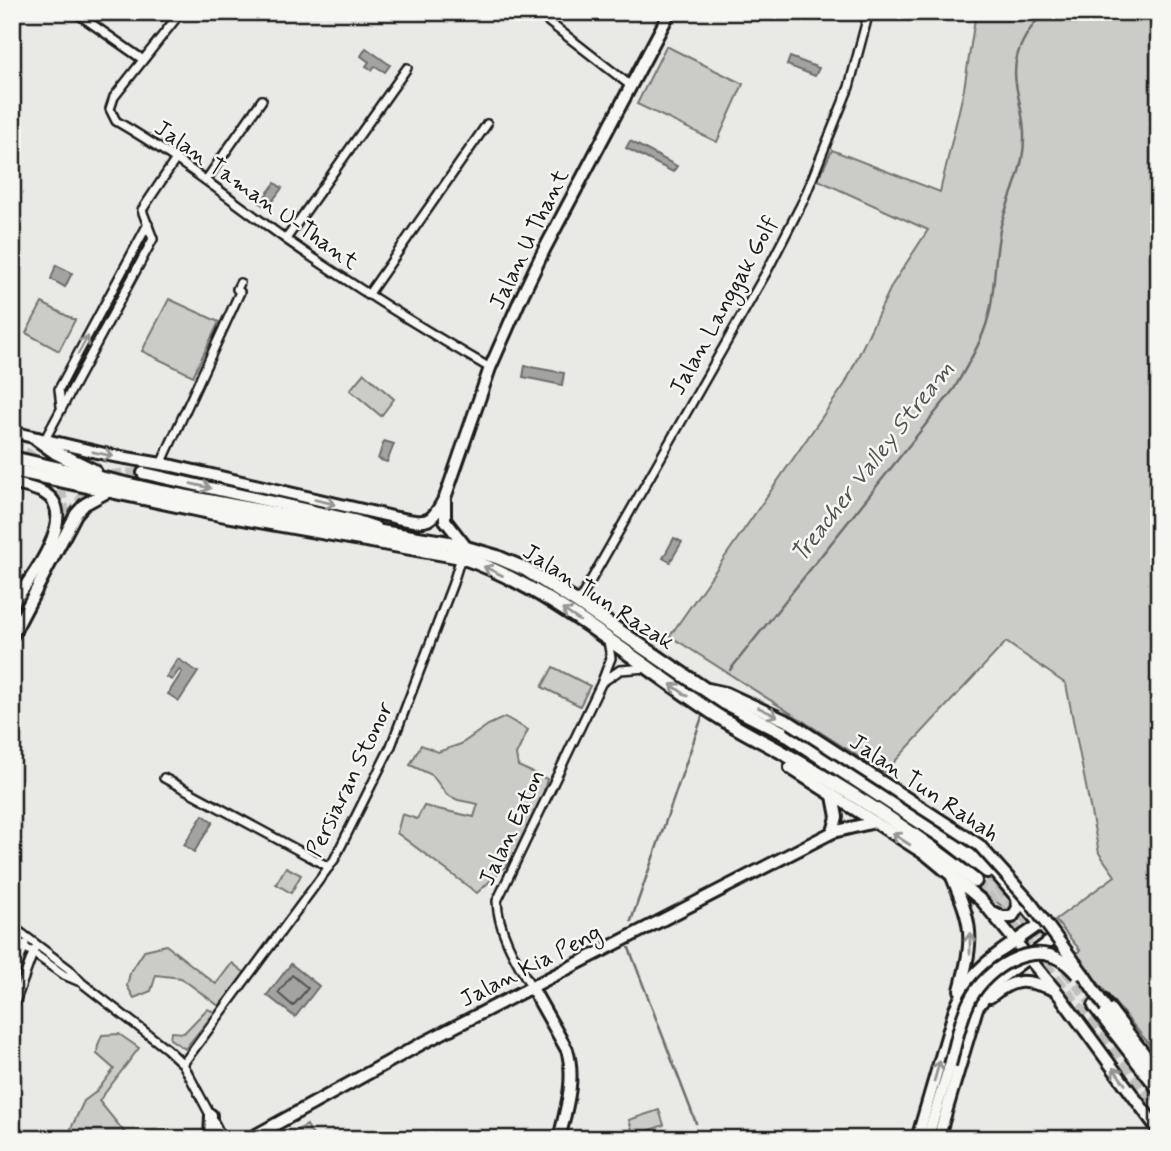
<svg xmlns="http://www.w3.org/2000/svg" width="1171" height="1151" viewBox="0 0 1171 1151" font-family="Mynerve,sans-serif">
<style>
.green{fill:#cbcbc7;stroke:#747472;stroke-width:2}
.water{fill:#a3a3a1;stroke:#6d6d6c;stroke-width:2}
.lines{fill:none;stroke-linecap:round;stroke-linejoin:round}
.shore{stroke:#525251;stroke-width:2}
.stream{stroke:#6d6d6c;stroke-width:2.5}
.secondary-tunnel{stroke:#c0c0bd;stroke-width:10;stroke-dasharray:10 5;stroke-linecap:butt}
.primary-tunnel{stroke:#c0c0bd;stroke-width:12;stroke-dasharray:12 6;stroke-linecap:butt}
.street-casing{stroke:#1c1c1c;stroke-width:12}
.secondary-casing{stroke:#1c1c1c;stroke-width:16}
.primary-casing{stroke:#1c1c1c;stroke-width:18}
.street{stroke:#f6f6f2;stroke-width:7}
.secondary{stroke:#f6f6f2;stroke-width:10}
.primary{stroke:#f6f6f2;stroke-width:12}
.secondary-bridge-casing{stroke:#1c1c1c;stroke-width:16;stroke-linecap:butt}
.secondary-bridge{stroke:#f6f6f2;stroke-width:10}
.oneway{stroke:#949492}
.labels{text-anchor:middle;stroke-width:5;stroke-linejoin:round;paint-order:stroke}
.street-label{font-size:23px;fill:#1c1c1c;stroke:#f6f6f2}
.water-label{font-size:24px;font-style:italic;fill:#525251;stroke:#f6f6f2}
</style>
<rect width="100%" height="100%" fill="#e9e9e5"/>
<filter id="ink" filterUnits="userSpaceOnUse"><feTurbulence type="fractalNoise" baseFrequency=".0143" numOctaves="2"/><feDisplacementMap in="SourceGraphic" scale="14" xChannelSelector="R" yChannelSelector="G"/><feConvolveMatrix kernelMatrix="1 2 1 2 8 2 1 2 1" color-interpolation-filters="sRGB"/></filter>
<g filter="url(#ink)">
<g class="green">
<polygon points="976,12 1159,12 1159,1056 1075,955 1080,950 1055,920 1115,876 1099,853 1066,684 1006,642 884,773 670,636 845,384 892,285 928,230 818,180 832,150 940,192 964,89"/>
<polygon points="666,46 743,84 717,142 637,104"/>
<polygon points="169,299 219,322 193,376 142,351"/>
<polygon points="42,303 75,320 59,351 26,333"/>
<polygon points="364,373 394,399 381,416 350,390"/>
<polygon points="553,667 590,686 580,706 542,687"/>
<polygon points="505,717 528,730 516,755 518,766 547,779 543,795 511,862 477,893 397,833 402,814 417,819 424,806 474,817 478,804 458,800 447,795 432,775 410,765 421,745 438,752 461,744 488,725"/>
<polygon points="993,866 1014,902 1009,911 973,885"/>
<polygon points="286,867 301,875 291,893 276,884"/>
<polygon points="166,945 216,984 232,963 245,973 219,1006 181,978 156,975 151,991 134,998 127,986 130,973 145,950"/>
<polygon points="207,1009 215,1012 185,1049 170,1039 171,1032 184,1033"/>
<polygon points="119,1034 139,1048 99,1101 130,1139 66,1139 84,1101 96,1092 114,1069 97,1054 98,1045 102,1035"/>
<polygon points="659,1110 664,1125 634,1136 629,1120"/>
<polygon points="307,1125 315,1139 280,1139"/>
</g>
<g class="water">
<polygon points="366,48 390,65 385,72 375,66 372,70 366,66 369,62 361,56"/>
<polygon points="790,57 819,68 815,76 787,65"/>
<polygon points="630,141 677,166 673,172 626,148"/>
<polygon points="275,183 282,188 267,208 260,203"/>
<polygon points="56,265 72,273 65,287 51,279"/>
<polygon points="525,366 564,373 562,385 523,377"/>
<polygon points="384,441 394,444 387,462 378,459"/>
<polygon points="674,538 682,542 670,562 663,558"/>
<polygon points="178,659 198,672 179,701 168,694 182,672 179,670 172,680 166,677"/>
<polygon points="203,815 213,822 194,852 184,845"/>
<polygon points="291,964 319,986 295,1017 267,995"/>
</g>
<g class="lines">
<polygon class="shore" points="292,975 308,988 293,1006 278,993"/>
<g class="stream">
<path d="M730 670 954 389C969 362 986 336 991 305 995 279 995 252 1001 225 1007 203 1018 181 1022 159 1034 95 987 75 1044 12"/>
<polyline points="631,921 702,717"/>
<polyline points="629,948 696,1123"/>
<polyline points="699,1131 702,1139"/>
</g>
<g class="secondary-tunnel">
<polyline points="12,444 30,455 41,465"/>
<path d="M52 477C67 493 67 524 58 544"/>
<path d="M71 515C96 475 96 474 143 473"/>
<polyline points="12,618 39,572"/>
</g>
<g class="primary-tunnel">
<polyline points="987,871 1095,1006"/>
<polyline points="975,881 1030,946 1159,1109"/>
</g>
<defs>
<g id="street">
<polyline points="75,12 142,59"/>
<path d="M181 12 114 97 110 109 116 121C177 156 231 200 287 240 353 286 421 328 490 368"/>
<polyline points="536,12 631,86"/>
<polyline points="206,180 262,100"/>
<polyline points="286,239 407,68"/>
<polyline points="368,295 487,124"/>
<polyline points="61,406 59,389 148,224"/>
<polyline points="44,441 153,239 142,210 176,159"/>
<polyline points="161,464 240,292 237,289 240,283"/>
<polyline points="578,603 767,271 804,199 849,87 869,12"/>
<polyline points="604,681 620,670 647,668"/>
<polyline points="164,778 329,867"/>
<polyline points="12,926 69,969 82,983 167,1049 183,1064 223,1139"/>
<polyline points="12,938 64,975 78,981"/>
<polyline points="12,941 16,966"/>
<polyline points="12,983 25,944"/>
<path d="M532 988C517 962 498 932 497 901L601 684 611 658 608 641"/>
<polyline points="12,1011 34,950"/>
<polyline points="183,1064 334,860 391,746 453,583 461,557"/>
</g>
<g id="secondary">
<path d="M12 432 109 455 173 466 397 518C428 524 431 525 446 495L490 368 520 300 544 250 670 12"/>
<polyline points="143,473 357,521 375,527"/>
<path d="M12 483C22 486 35 488 44 493 82 514 28 583 12 604"/>
<polyline points="445,501 445,520 466,547"/>
<polyline points="12,636 76,514 85,504 107,492"/>
<polyline points="708,689 726,693 791,723"/>
<polyline points="839,760 981,856 1046,931"/>
<polyline points="790,768 928,856 982,901 1060,996 1159,1131"/>
<polyline points="833,832 837,817 833,796"/>
<path d="M952 877C973 927 974 937 960 990"/>
<polyline points="995,913 1002,917 1012,917 1018,908 1017,897"/>
<path d="M532 988 567 1050C576 1079 566 1110 559 1139"/>
<path d="M990 997C1015 977 1025 979 1055 990"/>
<polyline points="1103,1000 1159,1073"/>
<polyline points="210,1139 211,1115"/>
<polyline points="249,1139 421,1044 833,832 875,822"/>
<path d="M917 1139 955 1009C960 998 966 985 974 975 992 955 1018 940 1040 924"/>
<polyline points="927,1139 950,1065"/>
<polyline points="938,1139 977,1008 998,980 1053,939"/>
</g>
<g id="primary">
<polyline points="37,439 55,452 94,471"/>
<polyline points="12,458 161,492 313,521 449,543 497,557 525,569 578,603 725,703 784,733 946,839 987,871"/>
<path d="M12 470 209 512 461 557C548 586 634 661 710 711 732 726 756 738 780 751 847 790 915 832 975 881"/>
<polyline points="1095,1006 1159,1089"/>
</g>
</defs>
<use href="#street" class="street-casing"/>
<use href="#secondary" class="secondary-casing"/>
<use href="#primary" class="primary-casing"/>
<use href="#street" class="street"/>
<use href="#secondary" class="secondary"/>
<use href="#primary" class="primary"/>
<defs>
<g id="secondary-bridge">
<polyline points="791,723 979,845 1030,902 1084,975 1106,1008"/>
<path d="M950 1065C956 1044 960 1018 971 998 987 969 1029 941 1061 960 1067 963 1072 970 1077 974"/>
</g>
</defs>
<use href="#secondary-bridge" class="secondary-bridge-casing"/>
<use href="#secondary-bridge" class="secondary-bridge"/>
</g>
<defs><path id="oneway-shaft" d="M-6 0H5M1.5-3L5.5 0L1.5 3" fill="none" stroke-width="1.6" stroke-linecap="round" stroke-linejoin="round" transform="scale(1.75)"/></defs>
<g class="oneway">
<use href="#oneway-shaft" transform="translate(83 345) rotate(-61)"/>
<use href="#oneway-shaft" transform="translate(103 454) rotate(12)"/>
<use href="#oneway-shaft" transform="translate(201 486) rotate(13)"/>
<use href="#oneway-shaft" transform="translate(325 502) rotate(13)"/>
<use href="#oneway-shaft" transform="translate(493 571) rotate(-155)"/>
<use href="#oneway-shaft" transform="translate(571 615) rotate(-146)"/>
<use href="#oneway-shaft" transform="translate(679 690) rotate(-145)"/>
<use href="#oneway-shaft" transform="translate(768 712) rotate(25)"/>
<use href="#oneway-shaft" transform="translate(901 839) rotate(-147)"/>
<use href="#oneway-shaft" transform="translate(970 943) rotate(-90)"/>
<use href="#oneway-shaft" transform="translate(937 1071) rotate(-74)"/>
<use href="#oneway-shaft" transform="translate(1119 1076) rotate(-126)"/>
</g>
</g>
<g class="labels">
<g class="street-label">
<text transform="translate(257 194) rotate(35)" y="8">Jalan Taman U-Thant</text>
<text transform="translate(528 239) rotate(-64)" y="8">Jalan U Thant</text>
<text transform="translate(723 305) rotate(-61)" y="8">Jalan Langgak Golf</text>
<text transform="translate(599 596) rotate(33)" y="8">Jalan Tun Razak</text>
<text transform="translate(349 779) rotate(-64)" y="8">Persiaran Stonor</text>
<text transform="translate(925 787) rotate(34)" y="8">Jalan Tun Rahah</text>
<text transform="translate(511 827) rotate(-65)" y="8">Jalan Eaton</text>
<text transform="translate(530 965) rotate(-27)" y="8">Jalan Kia Peng</text>
</g>
<g class="water-label">
<text transform="translate(872 461) rotate(-52)" y="8">Treacher Valley Stream</text>
</g>
</g>
<rect width="1171" height="1151" fill="none" stroke="#f6f6f2" stroke-width="42"/>
<rect x="21" y="21" width="1129" height="1109" fill="none" stroke="#1c1c1c" stroke-width="2.5" filter="url(#ink)"/>
</svg>
